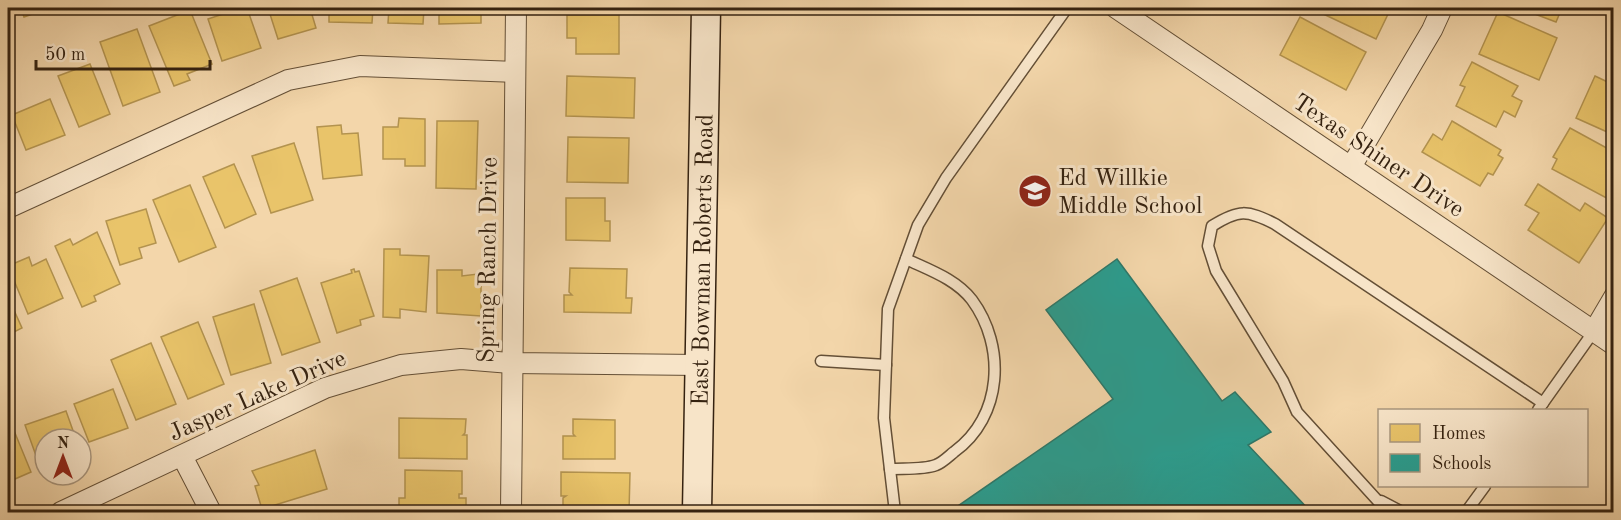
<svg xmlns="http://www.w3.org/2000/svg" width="1621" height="520" viewBox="0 0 1621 520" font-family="'Old Standard TT',serif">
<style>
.homes{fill:#e9c46a;stroke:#b3934f;stroke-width:1.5}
.schools{fill:#2a9d8f;stroke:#2d7869;stroke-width:1.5}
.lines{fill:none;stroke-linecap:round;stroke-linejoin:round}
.lane-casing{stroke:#644f36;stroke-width:13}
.street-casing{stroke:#644f36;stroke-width:22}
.secondary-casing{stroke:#352210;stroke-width:31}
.lane{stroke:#f7e4c8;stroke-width:10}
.street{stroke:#f7e4c8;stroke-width:20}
.secondary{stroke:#f7e4c8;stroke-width:28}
.labels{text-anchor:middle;stroke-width:6;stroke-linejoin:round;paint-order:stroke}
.street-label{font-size:24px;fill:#352210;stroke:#f7e4c8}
.poi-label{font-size:24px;fill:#352210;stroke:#f7e4c8;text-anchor:start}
</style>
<rect width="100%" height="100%" fill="#f3d6aa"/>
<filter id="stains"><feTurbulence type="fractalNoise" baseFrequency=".00333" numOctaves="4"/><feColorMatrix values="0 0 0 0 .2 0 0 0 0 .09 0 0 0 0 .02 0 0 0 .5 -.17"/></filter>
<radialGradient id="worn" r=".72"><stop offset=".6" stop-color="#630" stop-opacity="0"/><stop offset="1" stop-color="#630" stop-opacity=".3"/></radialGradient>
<g class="homes">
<polygon points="21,8 50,8 24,17"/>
<polygon points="241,8 247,8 261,48 222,61 208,19"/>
<polygon points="268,8 310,8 316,28 278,39"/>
<polygon points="329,8 373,8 372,23 329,22"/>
<polygon points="389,8 424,8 423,24 388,23"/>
<polygon points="439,8 481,8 481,23 439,24"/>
<polygon points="1318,8 1391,8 1376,39 1317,11"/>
<polygon points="1519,8 1562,8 1556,22"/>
<polygon points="190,10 212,64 187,74 190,80 174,86 149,26"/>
<polygon points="1498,12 1557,38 1539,80 1479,54"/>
<polygon points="567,15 619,15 619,54 576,54 576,38 567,38"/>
<polygon points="1300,17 1366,52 1346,90 1280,55"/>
<polygon points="137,29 160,92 123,106 100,42"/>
<polygon points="1472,62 1518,86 1512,96 1522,101 1515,117 1504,111 1496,127 1456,106 1465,87 1460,85"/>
<polygon points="90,64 110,114 79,127 58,76"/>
<polygon points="567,76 635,78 634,118 566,116"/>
<polygon points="1595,76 1614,85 1614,135 1576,118"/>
<polygon points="50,99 65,135 26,150 12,115"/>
<polygon points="399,118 425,119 425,166 405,166 405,159 383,159 383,127 398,127"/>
<polygon points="437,121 478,121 476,189 436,188"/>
<polygon points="1452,121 1501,150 1498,155 1503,158 1493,175 1488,173 1480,186 1422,152 1433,134 1442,140"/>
<polygon points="341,125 342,134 358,133 362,175 323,179 317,127"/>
<polygon points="1570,128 1614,152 1614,202 1552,169 1557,159 1553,157"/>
<polygon points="568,137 629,138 628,183 567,182"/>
<polygon points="294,143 313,200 271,213 252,156"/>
<polygon points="234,164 256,214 225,228 203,177"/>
<polygon points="1538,184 1580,211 1585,203 1608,218 1579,263 1528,230 1539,213 1525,205"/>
<polygon points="190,185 216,247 179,262 153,200"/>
<polygon points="566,198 605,198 605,221 610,221 610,241 566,240"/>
<polygon points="146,209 156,243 139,248 142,258 120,265 106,221"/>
<polygon points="97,232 120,284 94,296 96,301 82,307 55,246 70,239 73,245"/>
<polygon points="384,249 400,249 400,255 429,256 426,312 400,309 400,318 383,317"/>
<polygon points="29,257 32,266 46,259 63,298 28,314 8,266"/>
<polygon points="570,268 627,269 626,298 632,298 631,313 564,312 564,295 572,295 569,292"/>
<polygon points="354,269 355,272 359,271 374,316 360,320 361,325 337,333 321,283 352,273 351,270"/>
<polygon points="437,270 462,270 462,276 478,274 481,277 481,316 437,313"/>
<polygon points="297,278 320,342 282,355 260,291"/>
<polygon points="8,297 22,328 8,335"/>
<polygon points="254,304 271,363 231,375 213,317"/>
<polygon points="198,322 224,384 188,399 161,337"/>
<polygon points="151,343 176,404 136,420 111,360"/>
<polygon points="113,389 128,428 89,442 74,404"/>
<polygon points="66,411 76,439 45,439 45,462 39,464 25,425"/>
<polygon points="8,416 31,472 8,482"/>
<polygon points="399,418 466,419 465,433 463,435 467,435 467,459 399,458"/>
<polygon points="573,419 615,420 615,459 563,459 563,436 575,436 573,434"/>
<polygon points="315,450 327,489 262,509 255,486 259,485 252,471"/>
<polygon points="405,470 462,471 462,494 459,494 459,498 466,498 466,512 399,512 399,498 405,498"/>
<polygon points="561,472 630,473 629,512 563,512 563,498 566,496 561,496"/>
</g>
<polygon class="schools" points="1117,259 1222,401 1235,392 1271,432 1248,445 1311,512 953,512 952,510 1113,399 1046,310"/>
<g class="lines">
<defs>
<g id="lane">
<polyline points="821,361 886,365"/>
<polyline points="1538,410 1594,331"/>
<path d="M890 469C903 468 923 470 936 465 942 463 949 456 954 452 1003 417 1006 346 972 300 956 279 929 270 906 259"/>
<polyline points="1381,501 1402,512"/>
<polyline points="895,512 884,418 888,309 918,225 946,178 1067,8"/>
<path d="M1388 512 1297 412 1283 381 1216 271 1208 246 1212 226C1239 209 1247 210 1275 224L1543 403"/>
<polyline points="1466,512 1485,486"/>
</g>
<g id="street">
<polyline points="1116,8 1614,345"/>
<polyline points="1351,167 1432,30 1442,8"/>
<polyline points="8,208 288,80 360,66 515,72"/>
<polyline points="1594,331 1614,297"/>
<polyline points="182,456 211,512"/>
<polyline points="61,512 325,388 401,365 461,359 511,363 700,365"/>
<polyline points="511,512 516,8"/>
</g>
<polyline id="secondary" points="697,512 706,8"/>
</defs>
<use href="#lane" class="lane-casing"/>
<use href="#street" class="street-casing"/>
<use href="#secondary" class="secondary-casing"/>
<use href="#lane" class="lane"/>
<use href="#street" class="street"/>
<use href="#secondary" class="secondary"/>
</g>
<defs>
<symbol id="school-disc" viewBox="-11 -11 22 22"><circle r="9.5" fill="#8f2418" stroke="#f7e4c8"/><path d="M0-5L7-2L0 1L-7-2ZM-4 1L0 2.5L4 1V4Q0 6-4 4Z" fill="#fff"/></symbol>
</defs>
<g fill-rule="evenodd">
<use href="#school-disc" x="1016" y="172" width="38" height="38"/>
</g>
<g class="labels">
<g class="street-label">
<text transform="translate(1379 155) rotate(34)" y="8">Texas Shiner Drive</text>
<text transform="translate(487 260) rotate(-89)" y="8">Spring Ranch Drive</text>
<text transform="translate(702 260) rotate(-89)" y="8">East Bowman Roberts Road</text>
<text transform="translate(257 395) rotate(-24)" y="8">Jasper Lake Drive</text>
</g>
<g class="poi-label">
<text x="1058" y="185">Ed Willkie<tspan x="1058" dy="28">Middle School</tspan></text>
</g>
</g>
<rect width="1621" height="520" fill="none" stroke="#f3d6aa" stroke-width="30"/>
<rect x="9" y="9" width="1603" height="502" fill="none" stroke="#352210" stroke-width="3"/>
<rect x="15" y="15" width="1591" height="490" fill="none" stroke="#352210" stroke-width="1.5"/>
<rect x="1378" y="409" width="210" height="78" fill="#f7e4c8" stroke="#a9967e" stroke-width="1.5"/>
<rect x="1390" y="424" width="30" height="18" fill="#e9c46a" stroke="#a9967e" stroke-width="1.5"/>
<text x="1432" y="439" font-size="18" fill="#352210">Homes</text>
<rect x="1390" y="454" width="30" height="18" fill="#2a9d8f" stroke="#a9967e" stroke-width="1.5"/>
<text x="1432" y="469" font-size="18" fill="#352210">Schools</text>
<g transform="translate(63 457)"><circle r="28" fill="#f7e4c8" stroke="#a9967e" stroke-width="1.5"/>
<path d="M0-4.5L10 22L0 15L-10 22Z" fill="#8f2418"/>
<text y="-9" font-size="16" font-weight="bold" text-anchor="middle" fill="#352210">N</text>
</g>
<path d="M36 60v9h174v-9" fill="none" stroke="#352210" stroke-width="3"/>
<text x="45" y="60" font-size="18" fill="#352210" stroke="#f7e4c8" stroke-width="4.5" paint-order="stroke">50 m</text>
<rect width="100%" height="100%" filter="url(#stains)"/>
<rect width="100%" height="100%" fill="url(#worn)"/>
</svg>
